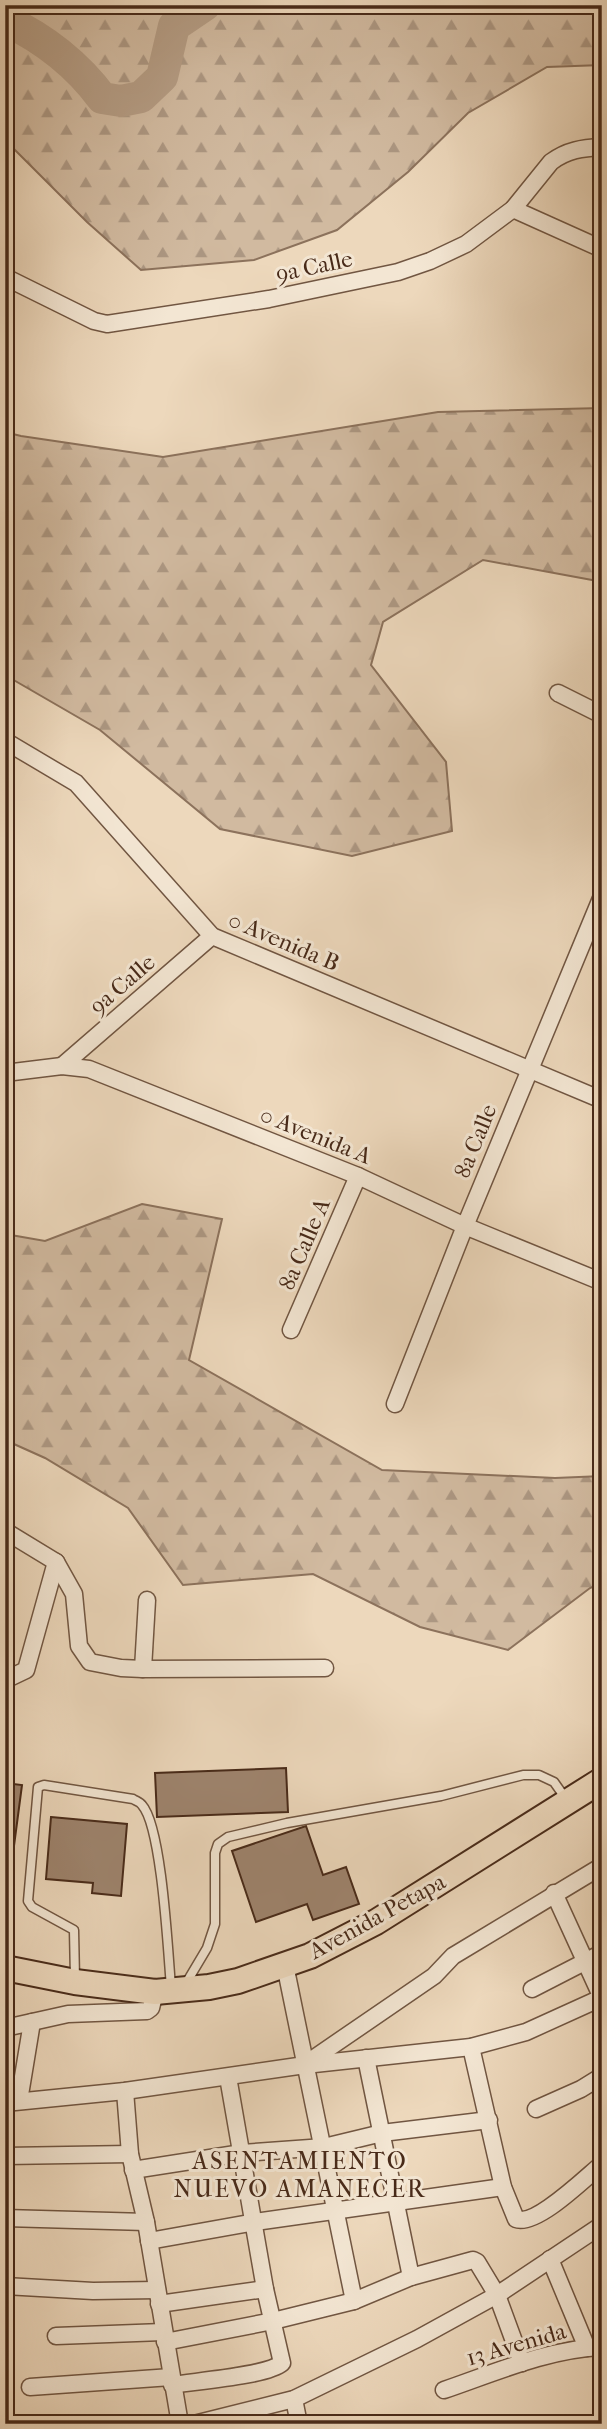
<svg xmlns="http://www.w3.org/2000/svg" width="607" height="2429" viewBox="0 0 607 2429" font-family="'IM FELL French Canon',serif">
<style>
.forest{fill:url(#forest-firs);stroke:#8c725c;stroke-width:2}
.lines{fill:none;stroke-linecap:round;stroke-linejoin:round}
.river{stroke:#b59d85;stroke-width:32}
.building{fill:#9e846e;stroke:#482a19;stroke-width:2}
.lane-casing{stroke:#715642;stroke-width:11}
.street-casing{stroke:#715642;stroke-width:19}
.primary-casing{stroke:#482a19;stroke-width:28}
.lane{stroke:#f3e6d3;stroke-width:8}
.street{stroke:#f3e6d3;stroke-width:16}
.primary{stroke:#edd8bc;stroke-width:24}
.labels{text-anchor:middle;stroke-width:6;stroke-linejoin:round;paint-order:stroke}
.street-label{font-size:23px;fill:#482a19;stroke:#f3e6d3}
.neighbourhood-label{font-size:24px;letter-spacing:2px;fill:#482a19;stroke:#f3e6d3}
</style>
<defs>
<pattern id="forest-firs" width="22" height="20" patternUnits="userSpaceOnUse" patternTransform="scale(1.75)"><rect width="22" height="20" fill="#d1baa0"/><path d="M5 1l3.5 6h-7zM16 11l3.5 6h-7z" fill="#ac9782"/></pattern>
</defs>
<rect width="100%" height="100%" fill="#edd8bc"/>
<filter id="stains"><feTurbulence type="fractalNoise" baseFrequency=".00286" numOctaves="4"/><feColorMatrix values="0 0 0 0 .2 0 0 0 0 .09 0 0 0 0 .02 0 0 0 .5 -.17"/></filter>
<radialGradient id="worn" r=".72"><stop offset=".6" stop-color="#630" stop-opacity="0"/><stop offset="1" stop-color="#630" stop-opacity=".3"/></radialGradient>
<g class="forest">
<polygon points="5,5 602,5 602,65 547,67 468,113 408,172 337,230 254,260 141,270 87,222 5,140"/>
<polygon points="602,408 602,586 592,580 483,560 383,622 371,665 446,762 452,831 352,856 220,829 100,730 5,675 5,432 21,436 163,457 438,412"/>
<polygon points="142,1204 222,1219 189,1360 382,1470 555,1478 602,1476 602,1583 590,1588 508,1650 420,1627 313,1574 183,1585 128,1508 45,1458 5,1440 5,1234 45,1241"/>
</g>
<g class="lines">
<path class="river" d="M5 20C45 39 76 63 102 98L121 101 141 97 162 77 174 26 205 5"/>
</g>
<g class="building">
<polygon points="286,1768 288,1812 157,1817 155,1773"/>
<polygon points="5,1783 22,1785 14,1846 5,1845"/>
<polygon points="51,1817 127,1824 121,1896 92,1893 93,1883 46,1879"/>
<polygon points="306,1826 323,1875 346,1867 359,1904 313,1920 307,1904 256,1922 232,1851"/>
</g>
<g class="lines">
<defs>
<g id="lane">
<path d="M75 1979 74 1930 32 1907 28 1901 38 1787 44 1785 133 1799C136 1801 140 1802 142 1805 162 1827 168 1953 171 1987"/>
<polyline points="185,1985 207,1948 215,1924 215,1853 218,1844 228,1837 287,1823 441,1796 523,1775 539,1775 554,1782 566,1799"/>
</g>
<g id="street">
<polyline points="513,209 602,249"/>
<path d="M5 277 94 321 107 324 269 299 398 272 430 261 466 244 513 209 551 162C567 150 582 148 602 147"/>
<polyline points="558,693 602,715"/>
<polyline points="5,741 76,783 212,936 602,1100"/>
<polyline points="62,1066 212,936"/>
<polyline points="5,1073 62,1066 89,1069 358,1176 465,1226 602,1282"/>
<polyline points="291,1330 358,1176"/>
<polyline points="395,1404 465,1226 602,896"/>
<polyline points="5,1531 56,1562 74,1594 79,1646 90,1662 121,1668 143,1669 325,1668"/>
<polyline points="143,1669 147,1600"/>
<polyline points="5,1680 26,1670 56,1562"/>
<polyline points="554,1893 602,1998"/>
<polyline points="285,1965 354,2301"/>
<polyline points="532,1989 602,1953"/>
<polyline points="5,2028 68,2014 147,2011 151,2008 155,1992"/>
<path d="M471 2047 503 2187 516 2219C536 2227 586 2177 602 2164"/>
<polyline points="366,2058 411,2277"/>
<polyline points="307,2063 434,1976 453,1956 602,1866"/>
<polyline points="125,2091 130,2154 146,2222 180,2424"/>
<polyline points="19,2101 32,2022"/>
<polyline points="5,2103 125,2091 305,2065 471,2047 526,2032 601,1998"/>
<polyline points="536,2109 581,2089 602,2076"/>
<polyline points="5,2156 130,2154"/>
<polyline points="133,2170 242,2153 324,2147 382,2133 489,2120"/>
<polyline points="5,2218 146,2222"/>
<polyline points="149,2241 255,2222 503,2187"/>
<polyline points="550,2259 587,2348"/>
<polyline points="5,2286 93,2291 157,2290"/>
<polyline points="159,2304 265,2289"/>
<polyline points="56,2336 163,2332"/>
<polyline points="165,2342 273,2321 354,2301 411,2277 473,2260 477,2262 497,2295 522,2363"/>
<path d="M172 2385C196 2381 267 2376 282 2363L265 2289 228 2077"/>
<polyline points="30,2387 171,2377"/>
<path d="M444 2390C494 2373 548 2349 602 2347"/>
<polyline points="294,2399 299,2424"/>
<polyline points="194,2424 294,2399 417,2339 497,2295 602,2225"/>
</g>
<polyline id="primary" points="5,1968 75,1982 155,1992 209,1987 238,1981 310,1956 376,1922 602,1780"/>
</defs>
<use href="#lane" class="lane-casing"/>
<use href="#street" class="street-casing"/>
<use href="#primary" class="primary-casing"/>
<use href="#lane" class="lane"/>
<use href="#street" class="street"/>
<use href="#primary" class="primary"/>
</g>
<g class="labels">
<g class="street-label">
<text transform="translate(314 266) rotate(-12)" y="8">9a Calle</text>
<text transform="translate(284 941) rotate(23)" y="8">0 Avenida B</text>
<text transform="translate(122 984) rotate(-41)" y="8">9a Calle</text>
<text transform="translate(316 1135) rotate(22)" y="8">0 Avenida A</text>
<text transform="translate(475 1141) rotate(-68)" y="8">8a Calle</text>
<text transform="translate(304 1244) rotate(-67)" y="8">8a Calle A</text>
<text transform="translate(377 1916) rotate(-29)" y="8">Avenida Petapa</text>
<text transform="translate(516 2344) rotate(-16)" y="8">13 Avenida</text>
</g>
<g class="neighbourhood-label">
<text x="300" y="2169">ASENTAMIENTO<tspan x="300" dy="28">NUEVO AMANECER</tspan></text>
</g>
</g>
<rect width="607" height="2429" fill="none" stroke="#edd8bc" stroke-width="28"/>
<rect x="7" y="7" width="593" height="2415" fill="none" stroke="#482a19" stroke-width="3.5"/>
<rect x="14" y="14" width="579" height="2401" fill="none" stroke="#482a19" stroke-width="2"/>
<rect width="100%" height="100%" filter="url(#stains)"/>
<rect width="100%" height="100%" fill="url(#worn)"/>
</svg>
